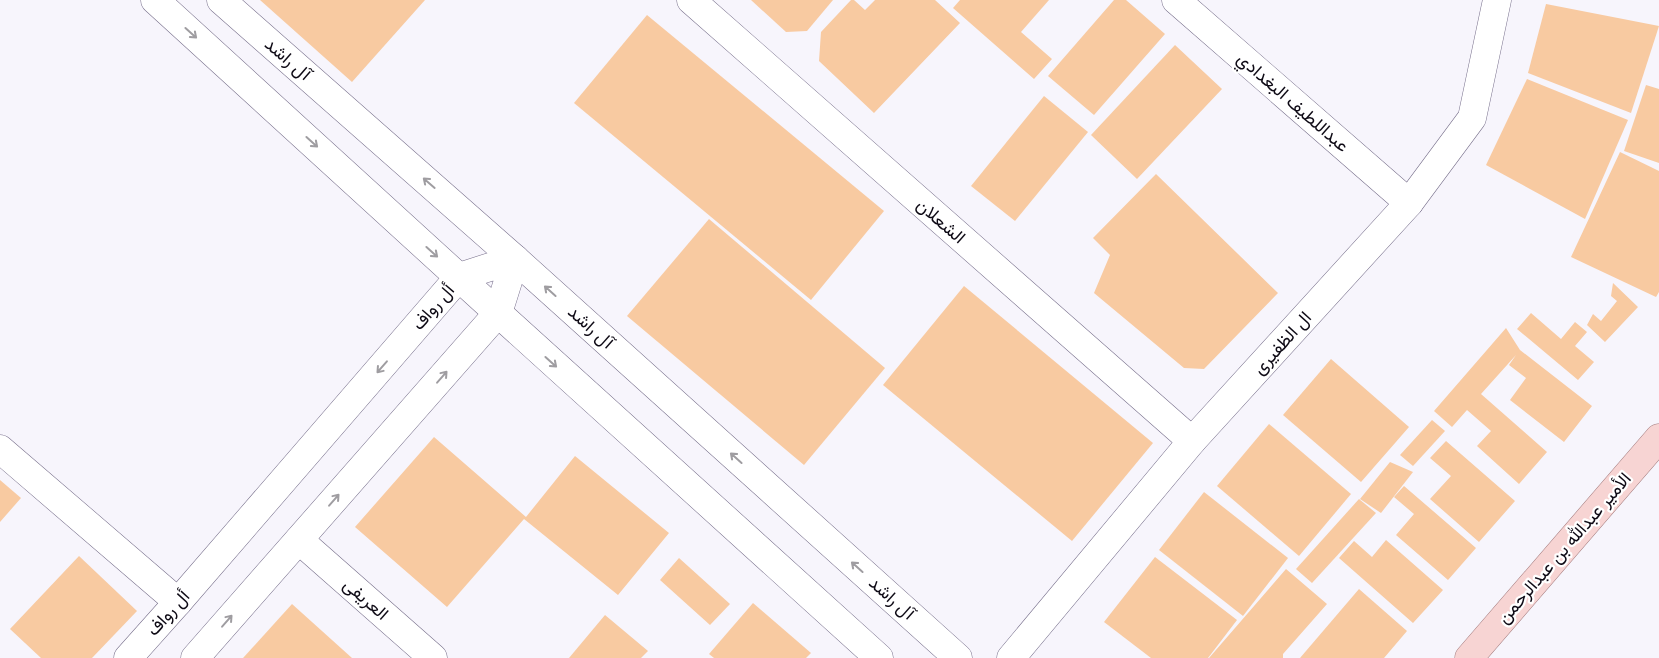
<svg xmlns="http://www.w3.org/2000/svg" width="1659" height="658" viewBox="0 0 1659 658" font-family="Roboto,Vazirmatn,sans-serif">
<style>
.building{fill:#f8caa1}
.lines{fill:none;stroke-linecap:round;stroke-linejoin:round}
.minor-casing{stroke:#766e8a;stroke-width:29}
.major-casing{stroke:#a27b7d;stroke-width:29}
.minor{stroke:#fff;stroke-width:28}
.major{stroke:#f7d4d3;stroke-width:28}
.oneway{stroke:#9f9da1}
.labels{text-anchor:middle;stroke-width:4.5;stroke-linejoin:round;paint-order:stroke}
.street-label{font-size:18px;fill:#0e0a15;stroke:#fff}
</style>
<rect width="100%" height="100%" fill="#f7f5fc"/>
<g class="building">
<polygon points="260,0 425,0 352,82"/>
<polygon points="751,0 833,0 807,31 786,32"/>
<polygon points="851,0 854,0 865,10 875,0 935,0 960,23 874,113 819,61 821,32"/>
<polygon points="960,0 1049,0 1021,32 1052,59 1034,79 953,8"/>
<polygon points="1114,0 1126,0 1165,34 1094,115 1048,76"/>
<polygon points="1546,4 1659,26 1631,113 1528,73"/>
<polygon points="647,15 884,211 811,300 574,103"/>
<polygon points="1175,45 1222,89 1137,179 1091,135"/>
<polygon points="1527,79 1628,120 1585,219 1486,165"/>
<polygon points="1646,85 1659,89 1659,163 1624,151"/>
<polygon points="1044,96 1088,132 1015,221 971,186"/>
<polygon points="1620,152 1659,171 1659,292 1656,297 1571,257"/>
<polygon points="1156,174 1278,293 1204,369 1184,368 1094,293 1110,255 1093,238"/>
<polygon points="709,219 885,368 804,465 627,316"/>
<polygon points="1613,283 1638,307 1605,342 1587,325 1593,314 1601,321 1617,301 1611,296"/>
<polygon points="964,286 1153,443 1072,541 883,385"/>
<polygon points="1531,313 1561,339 1575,322 1587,332 1575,346 1594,362 1578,380 1517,329"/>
<polygon points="1506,328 1520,350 1592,406 1564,442 1510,400 1526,378 1509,365 1516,355 1481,394 1547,452 1519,484 1477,446 1491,431 1467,410 1452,427 1434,411"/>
<polygon points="1331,359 1409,427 1361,482 1283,415"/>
<polygon points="1432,420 1445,431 1413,466 1400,455"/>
<polygon points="1269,424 1351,494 1299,556 1217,486"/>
<polygon points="434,437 526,517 575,456 669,533 618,595 524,519 447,607 355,527"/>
<polygon points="1446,441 1515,501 1479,542 1430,499 1451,476 1430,458"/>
<polygon points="1390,462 1413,472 1381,513 1360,499"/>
<polygon points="0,480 21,498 0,522"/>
<polygon points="1404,486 1476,548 1448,580 1396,535 1414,514 1394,497"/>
<polygon points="1204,492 1288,558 1243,616 1159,550"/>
<polygon points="1359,499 1376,513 1312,583 1296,569"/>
<polygon points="1386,540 1443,590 1413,623 1339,558 1354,541 1372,557"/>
<polygon points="79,556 137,611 92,658 41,658 10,629"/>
<polygon points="1155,557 1237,620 1208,658 1151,658 1104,622"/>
<polygon points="679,558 730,604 710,625 660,580"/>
<polygon points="1286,569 1327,604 1283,654 1283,658 1209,658"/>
<polygon points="1359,589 1407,631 1384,658 1300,658"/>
<polygon points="753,603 811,653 806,658 714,658 709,654"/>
<polygon points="292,604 352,658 243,658"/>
<polygon points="605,615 648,651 641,658 569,658"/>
</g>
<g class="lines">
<defs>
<g id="minor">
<polyline points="155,0 498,313 879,658"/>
<polyline points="221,0 515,259 958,658"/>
<polyline points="691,0 1192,441"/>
<polyline points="1176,0 1409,203"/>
<polyline points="0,449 178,602"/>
<polyline points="299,540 433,658"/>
<polyline points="128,658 178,602 459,277 515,259 498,313 195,658"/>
<polyline points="1011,658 1192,441 1409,203 1472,118 1497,0"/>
</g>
<polyline id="major" points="1469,658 1659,438"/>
</defs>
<use href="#minor" class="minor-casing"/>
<use href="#major" class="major-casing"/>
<use href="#minor" class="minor"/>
<use href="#major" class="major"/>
</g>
<defs><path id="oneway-shaft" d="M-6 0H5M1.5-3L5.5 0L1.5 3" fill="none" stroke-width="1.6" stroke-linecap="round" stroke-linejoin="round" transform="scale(1.25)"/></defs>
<g class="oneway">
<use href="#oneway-shaft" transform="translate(191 33) rotate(42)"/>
<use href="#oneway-shaft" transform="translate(312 142) rotate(42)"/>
<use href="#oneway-shaft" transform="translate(429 183) rotate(-139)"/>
<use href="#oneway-shaft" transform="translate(432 252) rotate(42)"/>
<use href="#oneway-shaft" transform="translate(550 291) rotate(-138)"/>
<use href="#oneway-shaft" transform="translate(551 362) rotate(42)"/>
<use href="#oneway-shaft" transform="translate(382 367) rotate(131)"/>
<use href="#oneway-shaft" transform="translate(442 377) rotate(-49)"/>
<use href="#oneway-shaft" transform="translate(736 458) rotate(-138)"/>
<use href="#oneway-shaft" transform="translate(334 500) rotate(-49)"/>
<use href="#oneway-shaft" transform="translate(857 567) rotate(-138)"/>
<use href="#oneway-shaft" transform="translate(227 621) rotate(-49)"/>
</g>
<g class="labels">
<g class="street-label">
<text transform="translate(288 59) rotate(41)" y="6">آل راشد</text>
<text transform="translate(1293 102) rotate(41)" y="6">عبداللطيف البغدادي</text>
<text transform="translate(941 221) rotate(41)" y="6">الشعلان</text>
<text transform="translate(433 307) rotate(-49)" y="6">أل رواف</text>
<text transform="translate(591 327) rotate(42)" y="6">آل راشد</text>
<text transform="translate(1282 343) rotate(-48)" y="6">ال الظفيرى</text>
<text transform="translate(1564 548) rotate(-49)" y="6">الأمير عبدالله بن عبدالرحمن</text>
<text transform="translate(892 598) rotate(42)" y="6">آل راشد</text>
<text transform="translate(366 599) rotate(41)" y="6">العريفى</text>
<text transform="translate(168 613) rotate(-48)" y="6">أل رواف</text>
</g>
</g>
</svg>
